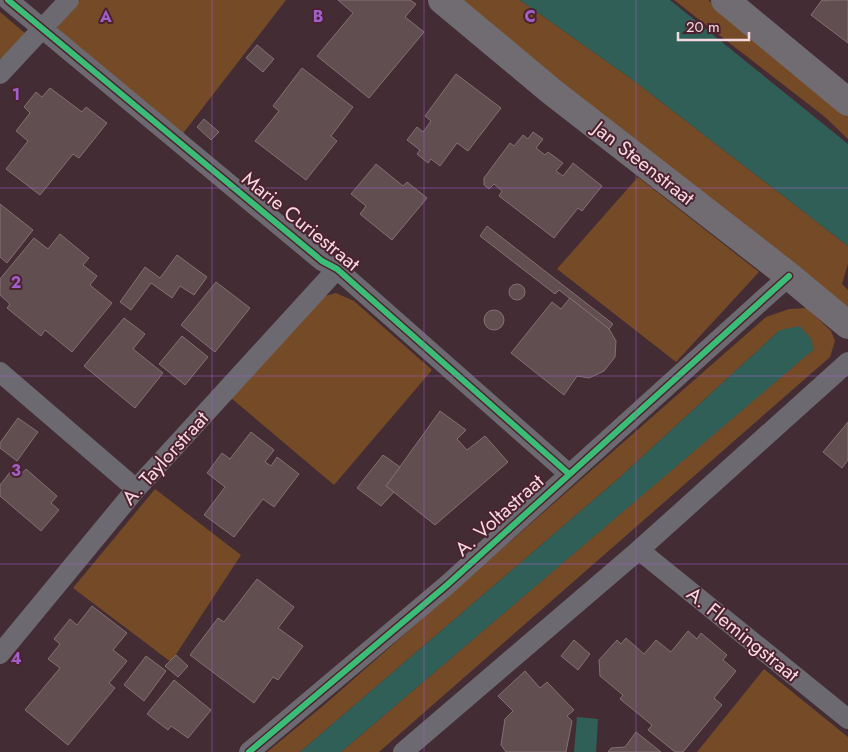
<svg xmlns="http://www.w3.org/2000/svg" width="848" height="752" viewBox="0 0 848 752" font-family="Jost,sans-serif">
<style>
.green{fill:#754a26}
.water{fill:#2f5f57}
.building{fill:#614e51;stroke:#847073}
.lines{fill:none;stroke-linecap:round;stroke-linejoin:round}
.street{stroke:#6c6a70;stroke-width:20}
.secondary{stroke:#706c72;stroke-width:28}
.cycleway-casing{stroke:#4d2230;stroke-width:9}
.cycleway{stroke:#3abd76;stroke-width:6}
.grid{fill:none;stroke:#a060c9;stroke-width:1;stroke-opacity:0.55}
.labels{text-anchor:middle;stroke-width:4;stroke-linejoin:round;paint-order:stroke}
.street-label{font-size:20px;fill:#f6d9e0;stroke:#4d2230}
.grid-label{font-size:16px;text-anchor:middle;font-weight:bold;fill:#a060c9;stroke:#4d2230;stroke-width:4;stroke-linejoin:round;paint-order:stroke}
</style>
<rect width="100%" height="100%" fill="#432c34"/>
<g class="green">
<polygon points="80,0 286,0 181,136 56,33 60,20"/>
<polygon points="457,0 520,0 633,80 848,246 848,264 842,284 848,290 848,319"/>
<polygon points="674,0 708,0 848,115 848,139 825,117"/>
<polygon points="0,12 26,34 0,59"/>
<polygon points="638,177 759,272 676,362 557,269"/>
<polygon points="336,293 354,301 432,370 334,485 231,398 317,298"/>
<polygon points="807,308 831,331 835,341 830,357 379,752 341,752 812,350 812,340 780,330 618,479 300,752 267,752 324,705 766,317 789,309"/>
<polygon points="155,489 241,555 171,662 73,588"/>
<polygon points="764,669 848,737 848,752 697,752"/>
</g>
<g class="water">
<polygon points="520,0 670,0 848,144 848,246 633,80"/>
<polygon points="800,326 812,340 813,350 341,752 300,752 618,479 780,330"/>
<polygon points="577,717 598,719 596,752 574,752"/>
</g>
<g class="building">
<polygon points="338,0 410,0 416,4 405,17 424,32 369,98 317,56 353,13"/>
<polygon points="822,0 828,1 829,0 848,0 848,43 811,15"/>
<polygon points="257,45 274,59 263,72 246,58"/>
<polygon points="302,68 353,107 331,136 337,141 306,180 255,141 279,111 273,106"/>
<polygon points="456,74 501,108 468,151 457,143 440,166 431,159 428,163 417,154 420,150 407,140 417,127 423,132 431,121 425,116"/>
<polygon points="50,88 82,112 86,107 107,123 79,158 73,154 40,195 6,169 28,141 16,131 30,113 24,107 36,92 42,97"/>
<polygon points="204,119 219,132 211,140 197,127"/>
<polygon points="533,132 543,139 536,148 545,155 548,152 563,163 556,171 563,176 573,163 602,186 582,211 578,208 554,238 499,196 502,191 494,184 489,189 484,185 484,178 510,143 514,146 523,135 528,139"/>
<polygon points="376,164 403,186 407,182 427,198 392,240 360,214 366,206 351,194"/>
<polygon points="0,204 33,230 7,263 0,257"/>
<polygon points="487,226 613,324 609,329 559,290 555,294 480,236"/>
<polygon points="60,234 89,258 83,265 97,276 90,285 112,303 72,352 45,330 41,336 7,308 10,304 0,295 0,279 34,238 48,249"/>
<polygon points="177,255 207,277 194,295 180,286 172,298 151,283 131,310 120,302 145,267 160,278"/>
<polygon points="216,282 250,308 215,352 181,325"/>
<circle cx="517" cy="292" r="8"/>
<polygon points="570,298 609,329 616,341 615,357 604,371 589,378 577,376 564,395 511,353 552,302 561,309"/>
<circle cx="494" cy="320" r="10"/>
<polygon points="124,318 145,334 133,349 163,373 135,408 84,366"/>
<polygon points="182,336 208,357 185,385 159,364"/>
<polygon points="440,411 466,430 457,439 467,450 485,436 508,462 435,525 386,486"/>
<polygon points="18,418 38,432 17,461 0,448 0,443"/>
<polygon points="848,422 848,460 842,468 823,452"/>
<polygon points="251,432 274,450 265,462 271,466 277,457 299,474 274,507 263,499 234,537 204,515 225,487 207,473 222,453 230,459"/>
<polygon points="383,455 400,467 386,486 394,492 381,506 357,488"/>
<polygon points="26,469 57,496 51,503 59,510 41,531 0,496 0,485 11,471 19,477"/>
<polygon points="257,579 294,607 278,628 303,646 278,680 273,677 254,703 190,655 218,618 224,622"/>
<polygon points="92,606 127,633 113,650 127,661 109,683 115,688 68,745 25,710 60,668 48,659 60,644 54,639 70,619 77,625"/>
<polygon points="688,631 697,639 701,633 727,655 723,660 736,671 714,698 722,705 683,752 675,752 648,730 652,725 620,699 623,695 600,676 599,660 617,640 621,644 626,638 644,654 656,640 671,652"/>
<polygon points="574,640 590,654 578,670 561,656"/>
<polygon points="176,655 188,666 178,677 165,666"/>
<polygon points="146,656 166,671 144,701 124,685"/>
<polygon points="525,671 540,688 547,682 574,710 567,716 572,721 566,752 506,752 501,745 505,719 513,711 498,696"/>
<polygon points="174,680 211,710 188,738 171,726 168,730 147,714"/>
<polygon points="636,732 661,752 608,752 611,748 625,747"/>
</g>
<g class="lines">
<g class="street">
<polyline points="8,0 322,261 337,269 569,474"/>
<polyline points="0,74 69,0"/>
<polyline points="0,372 136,489"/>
<polyline points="639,550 848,719"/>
<polyline points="0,654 136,489 337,269"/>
<polyline points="249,752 447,585 789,276"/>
<polyline points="403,752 639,550 848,362"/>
</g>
<g class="secondary">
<polyline points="442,0 551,91 789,276 848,325"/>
<polyline points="725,0 848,102"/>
</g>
<defs>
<g id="cycleway">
<polyline points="8,0 322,261 337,269 569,474"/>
<polyline points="249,752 447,585 789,276"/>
</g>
</defs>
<use href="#cycleway" class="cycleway-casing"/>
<use href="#cycleway" class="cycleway"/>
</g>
<path class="grid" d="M212 0V752M424 0V752M636 0V752M0 188H848M0 376H848M0 564H848"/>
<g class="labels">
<g class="street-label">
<text transform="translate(644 163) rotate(38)" y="7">Jan Steenstraat</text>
<text transform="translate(301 221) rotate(39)" y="7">Marie Curiestraat</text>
<text transform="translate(165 458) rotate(-48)" y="7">A. Taylorstraat</text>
<text transform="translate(499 515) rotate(-42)" y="7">A. Voltastraat</text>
<text transform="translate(743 634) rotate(39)" y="7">A. Flemingstraat</text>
</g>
</g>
<g class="grid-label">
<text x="106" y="22">A</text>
<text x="318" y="22">B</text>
<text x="530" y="22">C</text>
<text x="16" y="100">1</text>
<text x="16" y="288">2</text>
<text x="16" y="476">3</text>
<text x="16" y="664">4</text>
</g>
<path d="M678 32v8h71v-8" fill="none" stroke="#f6d9e0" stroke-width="2.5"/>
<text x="686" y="32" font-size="15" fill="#f6d9e0" stroke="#4d2230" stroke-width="4" paint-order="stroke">20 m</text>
</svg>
